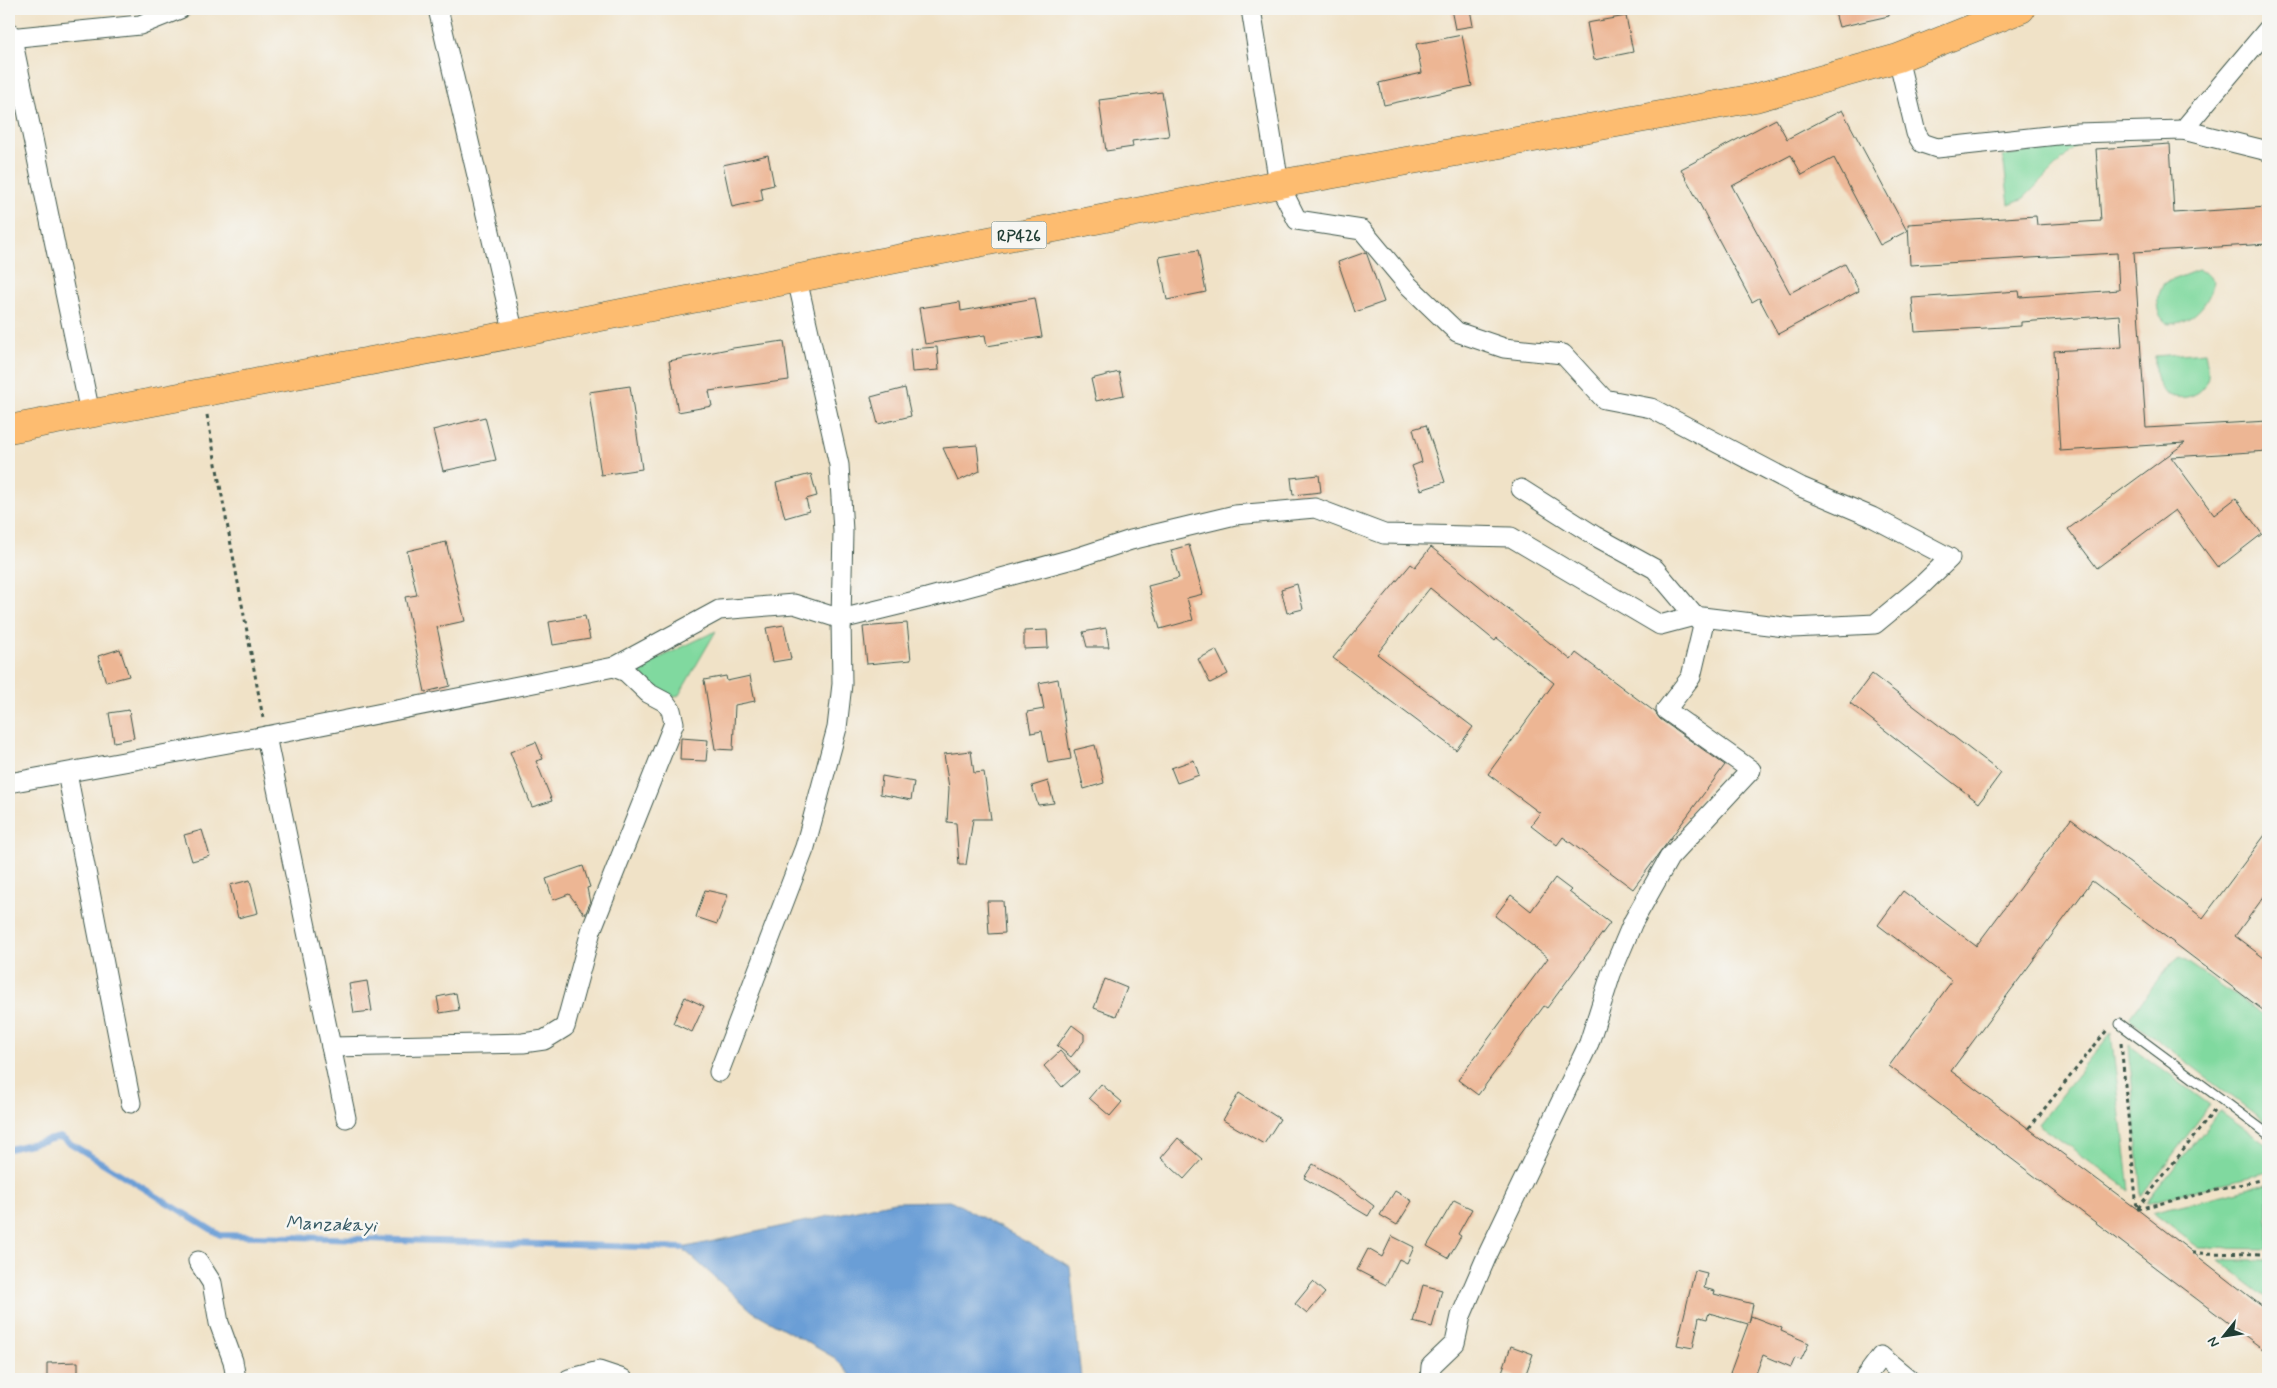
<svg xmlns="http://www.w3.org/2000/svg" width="2277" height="1388" viewBox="0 0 2277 1388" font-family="Mynerve,sans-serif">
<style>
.green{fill:#80d99f;stroke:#508b6a}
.water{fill:#6a9ed6;stroke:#446e85}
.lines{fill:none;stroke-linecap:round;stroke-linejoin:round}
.stream{stroke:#6a9ed6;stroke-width:6}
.building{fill:#edb694}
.lane-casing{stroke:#3e564a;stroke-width:11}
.street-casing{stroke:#3e564a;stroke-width:21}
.primary-casing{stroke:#3e564a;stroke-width:29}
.path{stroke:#3e564a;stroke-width:3;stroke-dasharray:4 4;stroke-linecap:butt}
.lane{stroke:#fff;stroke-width:9}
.street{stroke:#fff;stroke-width:19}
.primary{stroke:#fdbc70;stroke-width:28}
.labels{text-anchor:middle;stroke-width:5;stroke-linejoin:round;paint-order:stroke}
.shield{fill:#f6f6f2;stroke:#60746d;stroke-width:1}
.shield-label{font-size:16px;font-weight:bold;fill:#1f3d34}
.water-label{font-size:19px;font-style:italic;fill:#365a65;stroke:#f6f6f2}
</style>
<rect width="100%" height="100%" fill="#f6f6f2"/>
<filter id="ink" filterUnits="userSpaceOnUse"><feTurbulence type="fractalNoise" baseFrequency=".02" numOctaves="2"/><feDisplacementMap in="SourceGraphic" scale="10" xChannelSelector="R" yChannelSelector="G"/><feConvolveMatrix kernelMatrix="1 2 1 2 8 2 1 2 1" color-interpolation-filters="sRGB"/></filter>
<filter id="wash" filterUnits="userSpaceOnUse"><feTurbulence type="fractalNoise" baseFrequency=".0096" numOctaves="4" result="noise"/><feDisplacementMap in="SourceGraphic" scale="20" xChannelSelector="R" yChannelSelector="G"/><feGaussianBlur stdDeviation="1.12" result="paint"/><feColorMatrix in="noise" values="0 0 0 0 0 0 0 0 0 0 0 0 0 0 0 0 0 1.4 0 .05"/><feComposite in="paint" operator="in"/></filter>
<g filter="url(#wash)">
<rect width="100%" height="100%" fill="#f0e2c7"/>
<g class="green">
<polygon points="2081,141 2024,198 2009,204 2003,156"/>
<path d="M2198 270 2206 273 2214 281C2209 304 2193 323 2168 324 2153 313 2156 298 2164 283Z"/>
<path d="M2205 352C2206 360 2209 369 2208 376 2206 399 2171 405 2160 387 2154 378 2155 366 2155 356Z"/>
<polygon points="716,631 679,695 669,699 657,692 636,669"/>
<polygon points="2180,957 2268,1018 2268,1124 2129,1018 2169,966"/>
<polygon points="2111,1033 2130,1190 2038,1124"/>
<polygon points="2129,1045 2210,1105 2141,1197"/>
<polygon points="2219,1111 2268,1146 2268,1172 2146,1203"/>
<polygon points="2268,1184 2268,1249 2199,1248 2152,1212"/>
<polygon points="2218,1260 2268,1260 2268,1298"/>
</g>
<polygon class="water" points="952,1201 1070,1266 1081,1379 854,1379 835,1358 752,1311 682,1248 894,1202"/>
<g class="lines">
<polyline class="stream" points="9,1149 60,1137 220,1235 682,1248"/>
</g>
<g id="blocks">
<g class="building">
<polygon points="1451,9 1470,9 1473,26 1455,29"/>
<polygon points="1834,9 1889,9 1889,16 1839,27"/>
<polygon points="1626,16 1633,52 1594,60 1587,23"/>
<polygon points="1462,35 1472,86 1384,105 1379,83 1422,73 1416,44"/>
<polygon points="1162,92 1169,136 1132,141 1133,147 1106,151 1099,100"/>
<polygon points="1842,110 1907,231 1880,245 1834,158 1802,175 1791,155 1732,186 1790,293 1845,264 1859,291 1778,334 1759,298 1752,302 1681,169 1776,119 1787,139"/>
<polygon points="2170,144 2174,213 2268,207 2268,244 2134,252 2146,428 2268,421 2268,451 2171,457 2214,515 2236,498 2262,534 2218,568 2175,510 2097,568 2068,529 2185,443 2060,451 2054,351 2122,347 2120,315 2021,322 2021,326 1915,332 1912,298 2019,291 2020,297 2119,290 2117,253 1910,265 1908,224 2036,216 2037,225 2101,221 2096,149"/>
<polygon points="768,155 774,185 761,188 763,200 732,207 723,165"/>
<polygon points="1198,250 1206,292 1167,300 1159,257"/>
<polygon points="1366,252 1384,302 1355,312 1338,262"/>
<polygon points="1035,298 1042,337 987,346 985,335 925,344 919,308 960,302 961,311"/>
<polygon points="784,341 789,380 709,391 712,406 678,412 669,361 733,348"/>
<polygon points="937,347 939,370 912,372 910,349"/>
<polygon points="1119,372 1124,395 1096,401 1091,379"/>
<polygon points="630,386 642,469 601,475 589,392"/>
<polygon points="905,388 911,416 878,424 871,397"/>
<polygon points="485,417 496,460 443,471 433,430"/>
<polygon points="1426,425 1445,482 1421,490 1412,466 1422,462 1413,429"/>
<polygon points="977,445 980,471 958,481 943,448"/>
<polygon points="811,474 817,496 806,499 809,511 785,518 776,483"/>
<polygon points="1319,475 1321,492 1293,495 1291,478"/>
<polygon points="446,542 465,621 437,627 450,686 425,692 405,597 417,595 407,551"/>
<polygon points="1189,545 1203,594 1187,598 1193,620 1160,629 1148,586 1179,578 1171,550"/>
<polygon points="1431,547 1571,660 1576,653 1655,712 1660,719 1725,765 1633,889 1563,837 1557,845 1531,825 1540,813 1488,774 1554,683 1497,638 1495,641 1430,588 1377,654 1473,727 1456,750 1333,658 1411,564 1415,567"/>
<polygon points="1297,584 1303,609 1287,613 1281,589"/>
<polygon points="585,616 590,639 553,645 549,622"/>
<polygon points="907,623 911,660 867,664 863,627"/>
<polygon points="784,625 791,659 773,662 766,628"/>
<polygon points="1106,628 1109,647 1087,647 1083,632"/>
<polygon points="1047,630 1048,648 1024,649 1024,631"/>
<polygon points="120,649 129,676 106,682 98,656"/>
<polygon points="1216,650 1228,674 1210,683 1198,659"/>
<polygon points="1872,674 2001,773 1979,803 1850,703"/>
<polygon points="726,676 727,681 750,676 755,701 735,705 733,750 715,749 704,680"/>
<polygon points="1058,679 1071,759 1048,763 1042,731 1031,733 1027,712 1044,709 1039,683"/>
<polygon points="129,710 134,738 114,742 109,713"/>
<polygon points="681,738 708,740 706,761 680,760"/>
<polygon points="536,742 543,759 536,761 552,801 532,807 510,752"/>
<polygon points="1095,745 1104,783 1084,789 1074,750"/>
<polygon points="971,751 974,773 984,772 991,819 973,819 966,865 959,865 956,823 947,822 949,788 944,754"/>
<polygon points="1194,760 1199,775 1177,783 1171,768"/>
<polygon points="882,776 914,782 911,800 880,794"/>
<polygon points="1048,781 1054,803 1038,805 1032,786"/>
<polygon points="2071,819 2203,918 2268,831 2268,891 2235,936 2268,961 2268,1014 2092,881 1951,1071 2137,1209 2268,1311 2268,1353 1889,1066 1952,981 1878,925 1903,891 1976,946"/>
<polygon points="202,830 210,856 192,861 184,835"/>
<polygon points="583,866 590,887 587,888 590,903 585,915 569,894 553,900 546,879"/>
<polygon points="1555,878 1571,890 1569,892 1610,923 1547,1008 1544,1006 1478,1095 1458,1080 1548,958 1495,916 1511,895 1531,911"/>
<polygon points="250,880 258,913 238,918 230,885"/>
<polygon points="705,890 728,895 717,924 696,917"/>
<polygon points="987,901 1003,901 1005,933 989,934"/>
<polygon points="1105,979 1127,988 1116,1016 1094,1008"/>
<polygon points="367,981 372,1011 354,1013 349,984"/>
<polygon points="456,993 459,1010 440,1013 437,997"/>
<polygon points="685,997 704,1006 692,1032 673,1023"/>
<polygon points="1072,1025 1084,1034 1084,1041 1071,1057 1057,1046"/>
<polygon points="1060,1051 1079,1072 1062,1087 1044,1066"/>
<polygon points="1101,1084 1122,1102 1110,1116 1089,1098"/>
<polygon points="1239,1093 1280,1119 1264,1144 1223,1120"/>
<polygon points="1178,1138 1202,1159 1184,1179 1161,1158"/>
<polygon points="1313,1164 1337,1178 1374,1206 1368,1216 1304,1178"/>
<polygon points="1395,1191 1412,1201 1397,1225 1380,1215"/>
<polygon points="1454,1200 1472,1209 1458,1234 1461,1236 1448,1258 1427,1246"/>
<polygon points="1392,1236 1414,1247 1407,1263 1399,1259 1386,1285 1357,1270 1368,1249 1382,1257"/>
<polygon points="1695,1270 1707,1273 1704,1288 1715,1291 1714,1294 1753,1304 1749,1323 1751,1316 1782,1328 1781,1331 1809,1343 1801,1360 1795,1358 1791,1367 1763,1355 1754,1379 1747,1379 1730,1373 1748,1324 1709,1313 1707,1319 1699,1317 1693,1348 1677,1345"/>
<polygon points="1313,1282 1325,1293 1307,1314 1295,1304"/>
<polygon points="1423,1285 1442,1290 1432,1327 1413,1322"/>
<polygon points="1511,1346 1533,1354 1524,1379 1502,1372"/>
<polygon points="78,1362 78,1379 47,1379 47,1363"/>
</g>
</g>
</g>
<g filter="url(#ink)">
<use href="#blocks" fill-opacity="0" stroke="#3e564a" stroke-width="1"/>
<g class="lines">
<defs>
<polyline id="lane" points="2120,1024 2268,1134"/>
<g id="street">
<polyline points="438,9 514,334"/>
<polyline points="9,32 12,38 90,413"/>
<polyline points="9,38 140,25 180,9"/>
<polyline points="1898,58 1916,133 1922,143 1937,148 2076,133 2183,130 2268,151"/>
<polyline points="2183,130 2268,29"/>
<polyline points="266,736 346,1118"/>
<polyline points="67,773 131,1103"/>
<polyline points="9,783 266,736 614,667 719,610 794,604 841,619 927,598 1076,558 1131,540 1235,515 1315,508 1384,534 1511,537 1660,625 1694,616 1793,628 1875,624 1921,586 1950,558 1872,517 1801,487 1651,408 1604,399 1563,354 1504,348 1457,332 1407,284 1362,230 1297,220 1279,184 1251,9"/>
<polyline points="331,1047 523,1043 544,1040 565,1027 591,931 674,723 671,710 665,702 648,693 626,672 614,667"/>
<polyline points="719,1072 805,847 837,728 842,684 841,619 843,531 839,465 797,279"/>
<polyline points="198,1261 212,1283 219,1323 233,1361 236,1379"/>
<polyline points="569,1379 599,1371 623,1379"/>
<polyline points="1430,1379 1431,1366 1455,1343 1461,1316 1486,1258 1589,1043 1611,974 1633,922 1669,858 1751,770 1666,710 1691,677 1703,626 1655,569 1595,536 1521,489"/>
<polyline points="1864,1379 1881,1356 1909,1379"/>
</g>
<polyline id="primary" points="9,429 514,334 1279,184 1755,98 1898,58 2021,9"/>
</defs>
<use href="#lane" class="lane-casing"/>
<use href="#street" class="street-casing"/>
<use href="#primary" class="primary-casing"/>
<g class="path">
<polyline points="207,415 263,718"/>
<polyline points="2121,1043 2137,1209"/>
<polyline points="2029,1128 2107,1030"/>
<polyline points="2138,1208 2214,1111"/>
<polyline points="2137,1209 2268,1178"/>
<polyline points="2192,1253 2268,1254"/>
</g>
<use href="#lane" class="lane"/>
<use href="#street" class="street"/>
<use href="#primary" class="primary"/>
</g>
</g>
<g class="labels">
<rect class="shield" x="991.5" y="221.5" width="55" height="27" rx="4"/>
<g class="shield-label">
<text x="1019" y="241">RP426</text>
</g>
<g class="water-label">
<text transform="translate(331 1223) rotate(2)" y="7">Manzakayi</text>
</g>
</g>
<rect width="2277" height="1388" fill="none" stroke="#f6f6f2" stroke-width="30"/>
<g transform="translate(2224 1336) rotate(240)" stroke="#f6f6f2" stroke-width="4" paint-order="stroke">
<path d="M0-4L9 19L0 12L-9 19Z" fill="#1f3d34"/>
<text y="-8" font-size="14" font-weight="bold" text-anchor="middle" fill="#1f3d34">N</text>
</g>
</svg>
